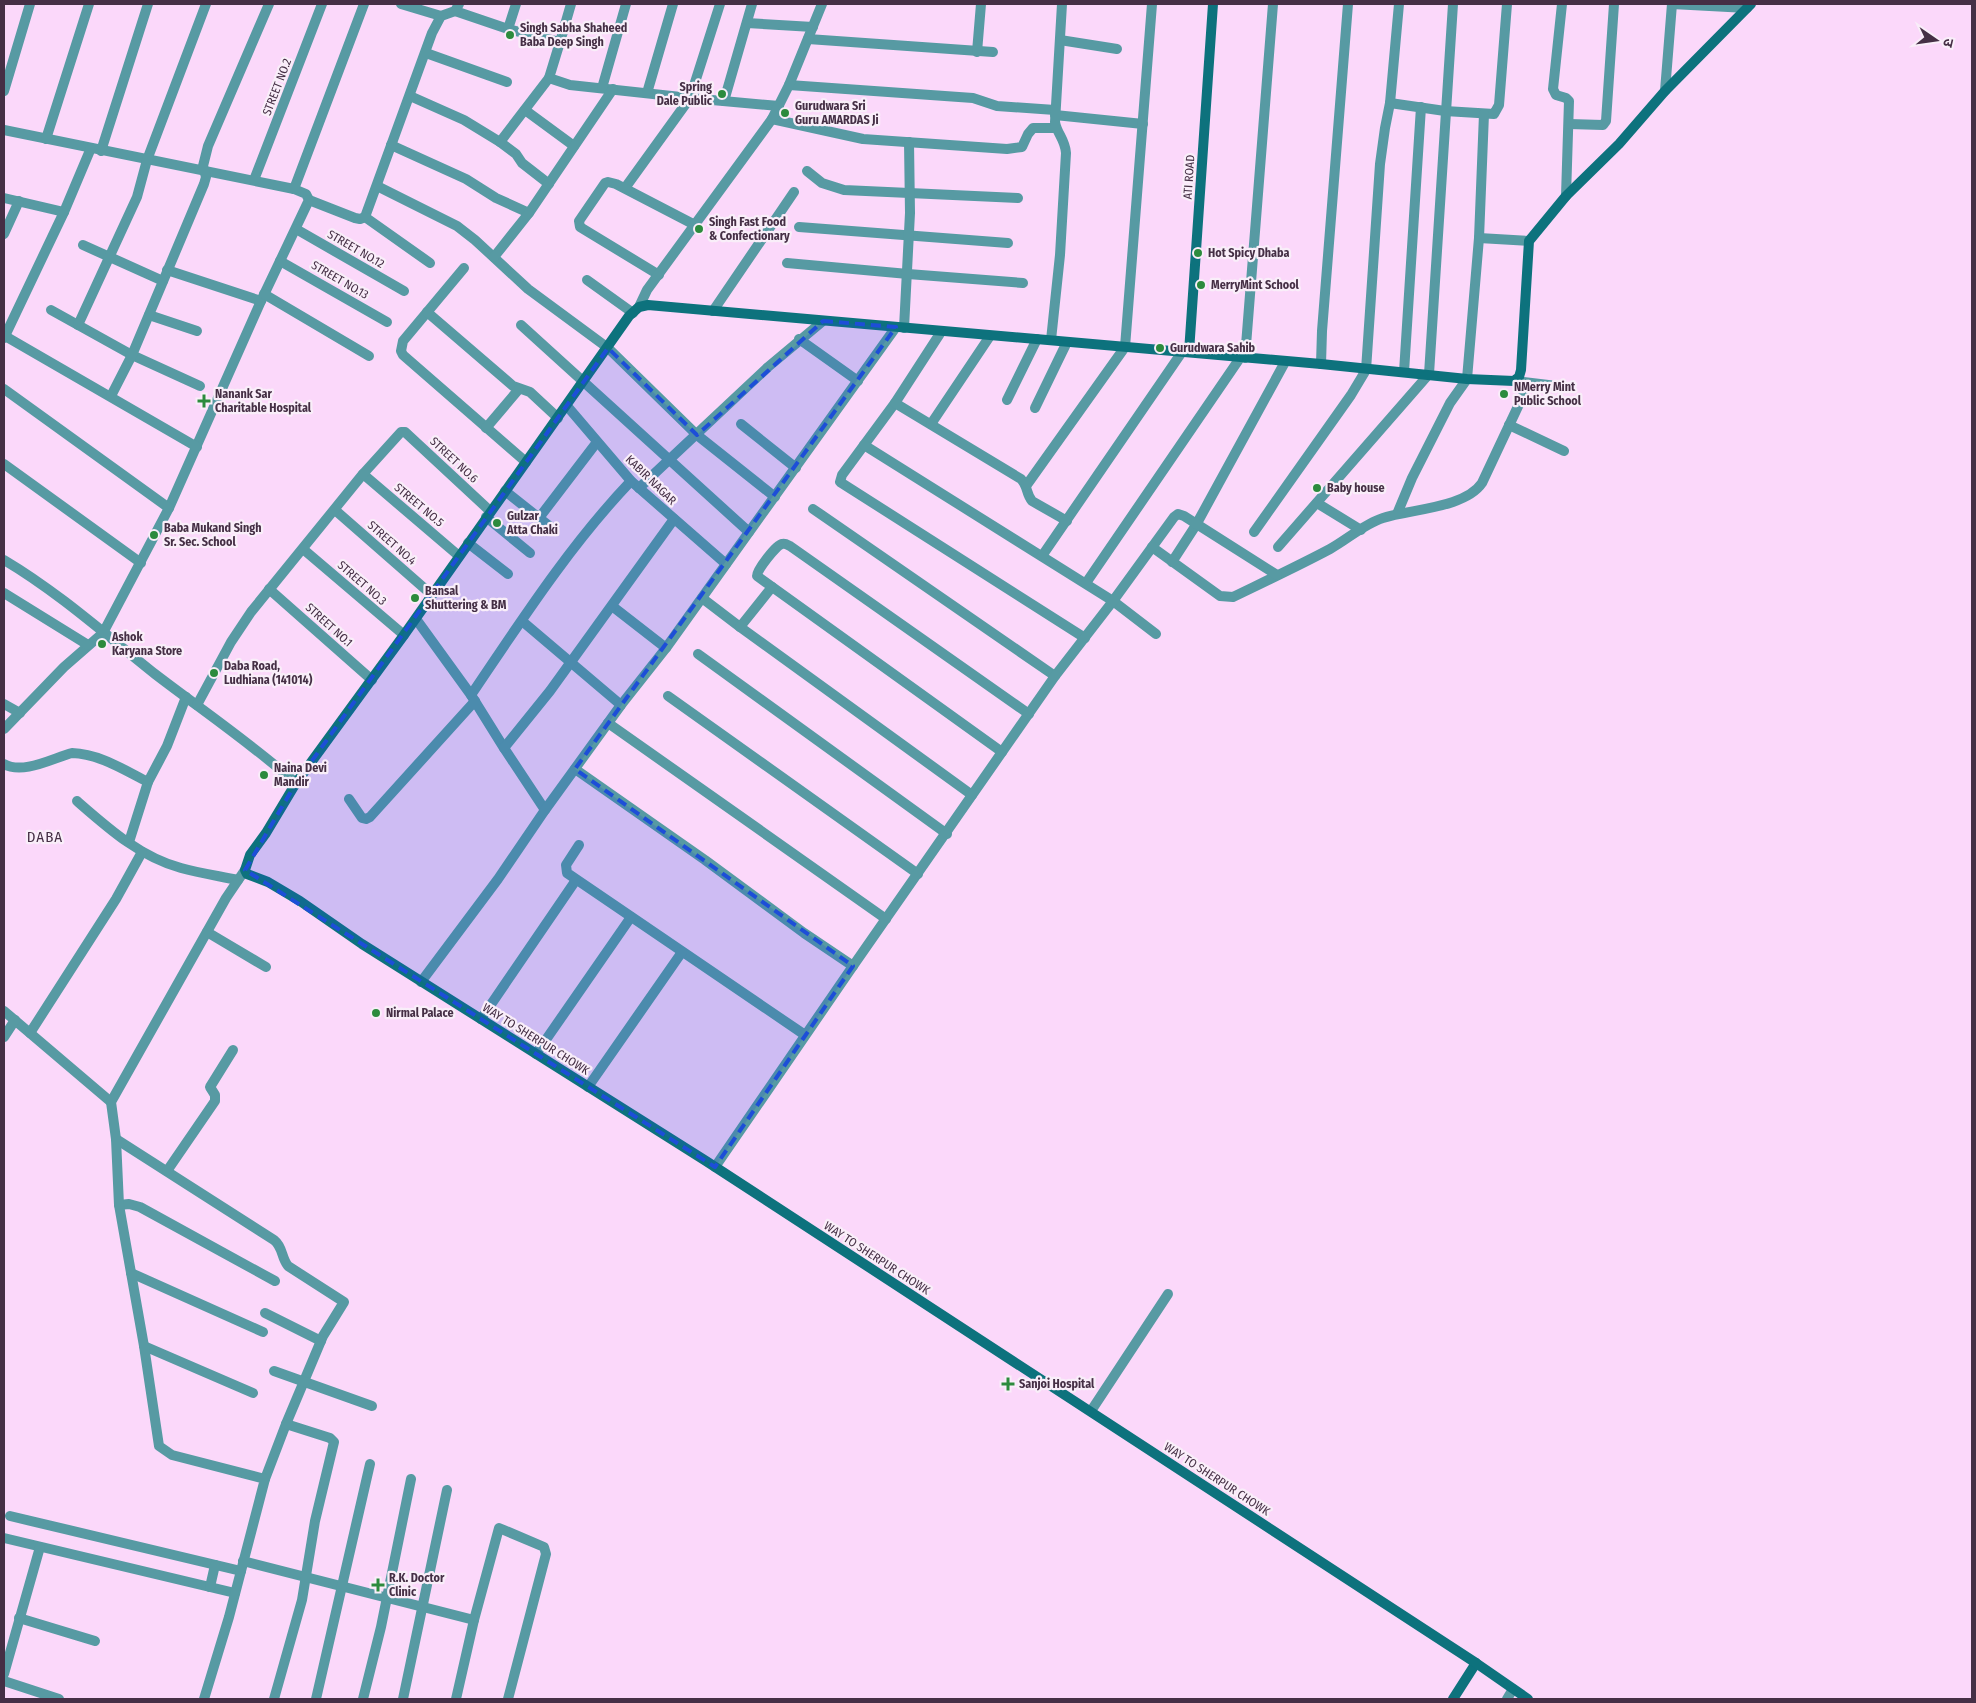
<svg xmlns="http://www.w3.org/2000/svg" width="1976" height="1703" viewBox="0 0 1976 1703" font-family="'Fira Sans Condensed','Noto Sans Devanagari',sans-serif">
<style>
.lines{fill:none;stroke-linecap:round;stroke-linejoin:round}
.street{stroke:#579aa3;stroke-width:10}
.secondary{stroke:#0d727d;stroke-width:10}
.marked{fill:#1d4ed8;fill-opacity:0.2;stroke:#1d4ed8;stroke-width:4;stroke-dasharray:10 6;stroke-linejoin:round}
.poi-dot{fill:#2c8b3d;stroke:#f9eef9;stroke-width:2}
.labels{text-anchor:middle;stroke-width:4.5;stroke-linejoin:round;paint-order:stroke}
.poi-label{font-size:12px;font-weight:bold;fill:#452f45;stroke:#f9eef9;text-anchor:start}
.street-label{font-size:12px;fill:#452f45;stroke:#f9eef9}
.quarter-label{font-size:15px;letter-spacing:1px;fill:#452f45;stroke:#f9eef9}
</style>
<rect width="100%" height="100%" fill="#fbd8fa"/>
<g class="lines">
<g class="street">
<polyline points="401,4 441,16"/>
<polyline points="1562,4 1553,89 1556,95 1566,98 1569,101 1566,196"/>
<polyline points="1672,4 1747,8"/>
<polyline points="455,11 508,29 560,42 571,4"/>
<polyline points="747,23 813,27"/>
<polyline points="508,29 516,4"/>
<polyline points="808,39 993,52"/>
<polyline points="1060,40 1117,49"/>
<polyline points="560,42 549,78 570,85 690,98 779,106"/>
<polyline points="977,52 981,4"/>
<polyline points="426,53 507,82"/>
<polyline points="789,85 973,98 997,106 1055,110"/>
<polyline points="602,88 626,4"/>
<polyline points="4,91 30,4"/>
<polyline points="1665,91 1672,4"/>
<polyline points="647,93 673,4"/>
<polyline points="410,96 464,120 500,142 516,154 522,163 549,184"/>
<polyline points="724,101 752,4"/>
<polyline points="1390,103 1445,111 1494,114 1499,105 1507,4"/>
<polyline points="525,110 574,146"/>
<polyline points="1055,115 1143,124"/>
<polyline points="772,119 863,139 1007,149 1022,147 1028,134 1033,128 1056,128"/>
<polyline points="1569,124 1603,125 1606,121 1614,4"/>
<polyline points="4,130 294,189 306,194 309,200 261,301 169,508 103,633 64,667 4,729"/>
<polyline points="46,139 89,4"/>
<polyline points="500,142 549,78"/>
<polyline points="391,145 466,179 496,198 529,213 613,89"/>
<polyline points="101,151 148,4"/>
<polyline points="807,171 822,183 844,190 1018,198"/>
<polyline points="254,180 322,4"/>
<polyline points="377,186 457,226 475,240 528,289 608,348 697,435 775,497"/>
<polyline points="625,188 690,98 720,4"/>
<polyline points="294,189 364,4"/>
<polyline points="4,198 64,212 4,338"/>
<polyline points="309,200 355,218 360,219 365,217 432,33 441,16 455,11 459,4"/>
<polyline points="64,212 91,148"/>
<polyline points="365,217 430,263"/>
<polyline points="799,227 1008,243"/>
<polyline points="296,229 404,291"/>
<polyline points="4,234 19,201"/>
<polyline points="1479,238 1529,241"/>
<polyline points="83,245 163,281"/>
<polyline points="494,257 529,213"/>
<polyline points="280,261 387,322"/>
<polyline points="787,263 908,274 1023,283"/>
<polyline points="464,268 403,341 401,351 403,355 526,462"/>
<polyline points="167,270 261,301"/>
<polyline points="659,275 580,227 579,221 605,183 608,182 616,184 695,225"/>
<polyline points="587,280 633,313"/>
<polyline points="264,294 369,356"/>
<polyline points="639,307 647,290 772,119 789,85 822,4"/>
<polyline points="51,310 132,355 200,386"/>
<polyline points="713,311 794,192"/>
<polyline points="427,312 513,386 530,392 558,418"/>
<polyline points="149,315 197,331"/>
<polyline points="78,325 137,197 147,160 206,4"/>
<polyline points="521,325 749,532"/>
<polyline points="904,328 910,213 909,142"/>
<polyline points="941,332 895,403 842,475 840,482 1085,638"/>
<polyline points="5,336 197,447"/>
<polyline points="799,339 858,381"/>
<path d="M1051 340 1060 255 1066 153C1065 139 1057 134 1055 122L1062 4"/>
<polyline points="1245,358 1273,4"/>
<polyline points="1321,364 1322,331 1348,4"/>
<polyline points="1404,372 1421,107"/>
<polyline points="1523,382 1565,387"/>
<polyline points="4,389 169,508"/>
<polyline points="111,396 132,355 204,184 206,177 203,166 208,146 269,4"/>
<polyline points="1007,400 1037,339"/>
<path d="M895 403 1021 479C1028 486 1026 494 1032 501L1067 521"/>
<polyline points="567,406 631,481 726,564"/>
<polyline points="1035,408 1067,342"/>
<polyline points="741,424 796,468"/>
<polyline points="931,424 990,336"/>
<polyline points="1509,425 1564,451"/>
<polyline points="486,428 519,389"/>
<polyline points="864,445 1113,601 1156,634"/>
<polyline points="4,464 141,563"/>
<polyline points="363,474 459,556"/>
<polyline points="1026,486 1125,347 1152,4"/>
<polyline points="639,488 768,367 823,321"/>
<polyline points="505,491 553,529"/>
<polyline points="1317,503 1361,530"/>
<polyline points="813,509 1055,676"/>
<polyline points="335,510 432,595"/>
<polyline points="1397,514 1412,478 1450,403 1467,379 1479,238 1484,114"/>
<polyline points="486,517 530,553"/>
<polyline points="539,518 597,442"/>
<polyline points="1254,532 1351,395 1366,370 1380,164 1385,128 1390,103 1399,4"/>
<polyline points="468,543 508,574"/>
<path d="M1152 547 1220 596 1233 597C1266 581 1298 566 1330 549 1348 539 1364 524 1383 518 1411 509 1465 508 1482 483L1529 383"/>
<polyline points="1278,547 1429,374 1453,4"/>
<polyline points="303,549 404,635"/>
<polyline points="1042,556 1182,352"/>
<path d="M4 560C58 592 106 635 155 674 202 710 252 744 296 783"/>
<polyline points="1172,562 1196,525 1285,362"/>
<polyline points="1086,583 1240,358"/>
<polyline points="269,589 372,680"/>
<polyline points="4,593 88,645"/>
<polyline points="702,598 740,627 972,795"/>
<polyline points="612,606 666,648"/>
<polyline points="416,619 471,695 504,748 545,810"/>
<polyline points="522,621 621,705"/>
<polyline points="740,627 772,587"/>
<polyline points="698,654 947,834"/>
<path d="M471 695C521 621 570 545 631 481"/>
<polyline points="668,696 918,874"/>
<polyline points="4,704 20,713"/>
<polyline points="197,705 231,642 251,612 363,474 401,432 405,432 490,511"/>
<polyline points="608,723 886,919"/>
<polyline points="504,748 550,691 674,519"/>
<path d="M1002 752 757 576C757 570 776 545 782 544 785 543 788 545 790 546L1029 714"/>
<path d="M4 764C23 775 53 758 72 753 100 754 124 770 148 782"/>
<polyline points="575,769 705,860 804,933 853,966"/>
<polyline points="349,799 362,818 366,819 370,817 475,701"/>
<path d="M77 801C108 828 140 857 181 868 199 873 219 876 238 880"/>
<polyline points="129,842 148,782 167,746 186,697"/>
<polyline points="579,845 566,865 567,873 805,1035"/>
<polyline points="207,932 266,967"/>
<polyline points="421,982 498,879 545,810 621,705 666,648 896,327"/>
<polyline points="4,1011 111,1102"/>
<polyline points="481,1019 576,880"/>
<polyline points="30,1033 116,899 142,852"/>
<polyline points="4,1037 15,1020"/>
<polyline points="536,1054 631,917"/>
<polyline points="588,1087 682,952"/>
<path d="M116 1139 274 1240C283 1247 281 1257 288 1266L344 1302 323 1336 286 1424 265 1479"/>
<polyline points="715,1167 853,966 1055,676 1113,601 1174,517 1178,514 1184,516 1277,575"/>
<polyline points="167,1171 215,1101 215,1095 210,1087 233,1050"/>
<polyline points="119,1205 129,1204 140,1207 275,1281"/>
<polyline points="131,1273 263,1332"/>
<polyline points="265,1313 321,1341"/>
<polyline points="144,1346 253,1393"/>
<polyline points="274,1371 372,1406"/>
<polyline points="1091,1411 1168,1294"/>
<polyline points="10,1516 241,1571"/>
<polyline points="4,1538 235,1593"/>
<polyline points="243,1561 474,1620"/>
<polyline points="210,1587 215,1565"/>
<polyline points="19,1618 95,1641"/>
<polyline points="4,1674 40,1547"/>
<polyline points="4,1681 59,1699"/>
<polyline points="204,1699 229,1617 265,1479 172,1455 159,1446 144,1346 119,1205 116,1139 111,1102 226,898 245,870"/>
<polyline points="274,1699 302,1600 315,1521 334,1442 330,1438 286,1424"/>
<polyline points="316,1699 370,1464"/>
<polyline points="363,1699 381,1627 411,1479"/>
<polyline points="403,1699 447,1490"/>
<polyline points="456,1699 474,1620 499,1528 544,1547 546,1554 508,1699"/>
<polyline points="1507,1699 1513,1689"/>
</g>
<g class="secondary">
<polyline points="1189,352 1213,4"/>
<polyline points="1453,1699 1476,1663"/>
<polyline points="1528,1699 1476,1663 706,1161 362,944 300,901 268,882 247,874 245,870 250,855 266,833 296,783 404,635 629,316 639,307 648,305 1321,364 1467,379 1514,381 1519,377 1521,370 1529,241 1566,196 1619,144 1665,91 1751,4"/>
</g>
</g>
<path class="marked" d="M823 321 896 327 575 769 853 966 715 1167 245 870 296 783 608 348 697 435Z"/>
<g class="poi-dot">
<circle cx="510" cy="35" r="5"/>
<circle cx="722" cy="94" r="5"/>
<circle cx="785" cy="113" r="5"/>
<circle cx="699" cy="229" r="5"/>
<circle cx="1198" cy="253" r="5"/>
<circle cx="1201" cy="285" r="5"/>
<circle cx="1160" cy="348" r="5"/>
<circle cx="1504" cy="394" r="5"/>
<path d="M201.5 393.5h5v5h5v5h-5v5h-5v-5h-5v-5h5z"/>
<circle cx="1317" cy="488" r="5"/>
<circle cx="497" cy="523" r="5"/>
<circle cx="154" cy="535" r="5"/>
<circle cx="415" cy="598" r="5"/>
<circle cx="102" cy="644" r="5"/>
<circle cx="214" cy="673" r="5"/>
<circle cx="264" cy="775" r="5"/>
<circle cx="376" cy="1013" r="5"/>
<path d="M1005.5 1376.5h5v5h5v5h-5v5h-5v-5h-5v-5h5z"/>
<path d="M375.5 1577.5h5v5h5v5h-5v5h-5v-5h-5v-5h5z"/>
</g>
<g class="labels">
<g class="poi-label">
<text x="520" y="32">Singh Sabha Shaheed<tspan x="520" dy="14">Baba Deep Singh</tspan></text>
<text x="712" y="91" text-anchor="end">Spring<tspan x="712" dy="14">Dale Public</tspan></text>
<text x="795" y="110">Gurudwara Sri<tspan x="795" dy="14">Guru AMARDAS Ji</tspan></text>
<text x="709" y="226">Singh Fast Food<tspan x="709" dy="14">&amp; Confectionary</tspan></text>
<text x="1208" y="257">Hot Spicy Dhaba</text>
<text x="1211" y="289">MerryMint School</text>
<text x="1170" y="352">Gurudwara Sahib</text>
<text x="1514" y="391">NMerry Mint<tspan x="1514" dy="14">Public School</tspan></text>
<text x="215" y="398">Nanank Sar<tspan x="215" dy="14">Charitable Hospital</tspan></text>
<text x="1327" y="492">Baby house</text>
<text x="507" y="520">Gulzar<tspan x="507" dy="14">Atta Chaki</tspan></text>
<text x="164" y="532">Baba Mukand Singh<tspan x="164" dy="14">Sr. Sec. School</tspan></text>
<text x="425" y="595">Bansal<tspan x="425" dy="14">Shuttering &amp; BM</tspan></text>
<text x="112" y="641">Ashok<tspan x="112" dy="14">Karyana Store</tspan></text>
<text x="224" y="670">Daba Road,<tspan x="224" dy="14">Ludhiana (141014)</tspan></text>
<text x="274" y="772">Naina Devi<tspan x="274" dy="14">Mandir</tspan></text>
<text x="386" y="1017">Nirmal Palace</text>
<text x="1019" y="1388">Sanjoi Hospital</text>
<text x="389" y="1582">R.K. Doctor<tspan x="389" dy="14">Clinic</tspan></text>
</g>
<g class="street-label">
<text transform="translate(277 87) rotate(-69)" y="4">STREET NO.2</text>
<text transform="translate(1189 177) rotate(-86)" y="4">ATI ROAD</text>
<text transform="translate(356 249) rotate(30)" y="4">STREET NO.12</text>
<text transform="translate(340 280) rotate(30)" y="4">STREET NO.13</text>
<text transform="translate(454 460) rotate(43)" y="4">STREET NO.6</text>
<text transform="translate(651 480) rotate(44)" y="4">KABIR NAGAR</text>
<text transform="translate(419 505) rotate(40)" y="4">STREET NO.5</text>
<text transform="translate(392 543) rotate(41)" y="4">STREET NO.4</text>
<text transform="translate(362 583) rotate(41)" y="4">STREET NO.3</text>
<text transform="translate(329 625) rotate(42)" y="4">STREET NO.1</text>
<text transform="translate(536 1039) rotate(32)" y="4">WAY TO SHERPUR CHOWK</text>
<text transform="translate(877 1258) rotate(33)" y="4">WAY TO SHERPUR CHOWK</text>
<text transform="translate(1217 1479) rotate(33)" y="4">WAY TO SHERPUR CHOWK</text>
</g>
<g class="quarter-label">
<text x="45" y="842">DABA</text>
</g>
</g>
<rect width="1976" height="1703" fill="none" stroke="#452f45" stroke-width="10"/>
<g transform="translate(1936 40) rotate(103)" stroke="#f9eef9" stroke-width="4" paint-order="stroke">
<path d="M0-4L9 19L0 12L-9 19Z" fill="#452f45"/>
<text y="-8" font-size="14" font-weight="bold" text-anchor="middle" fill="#452f45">उ</text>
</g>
</svg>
